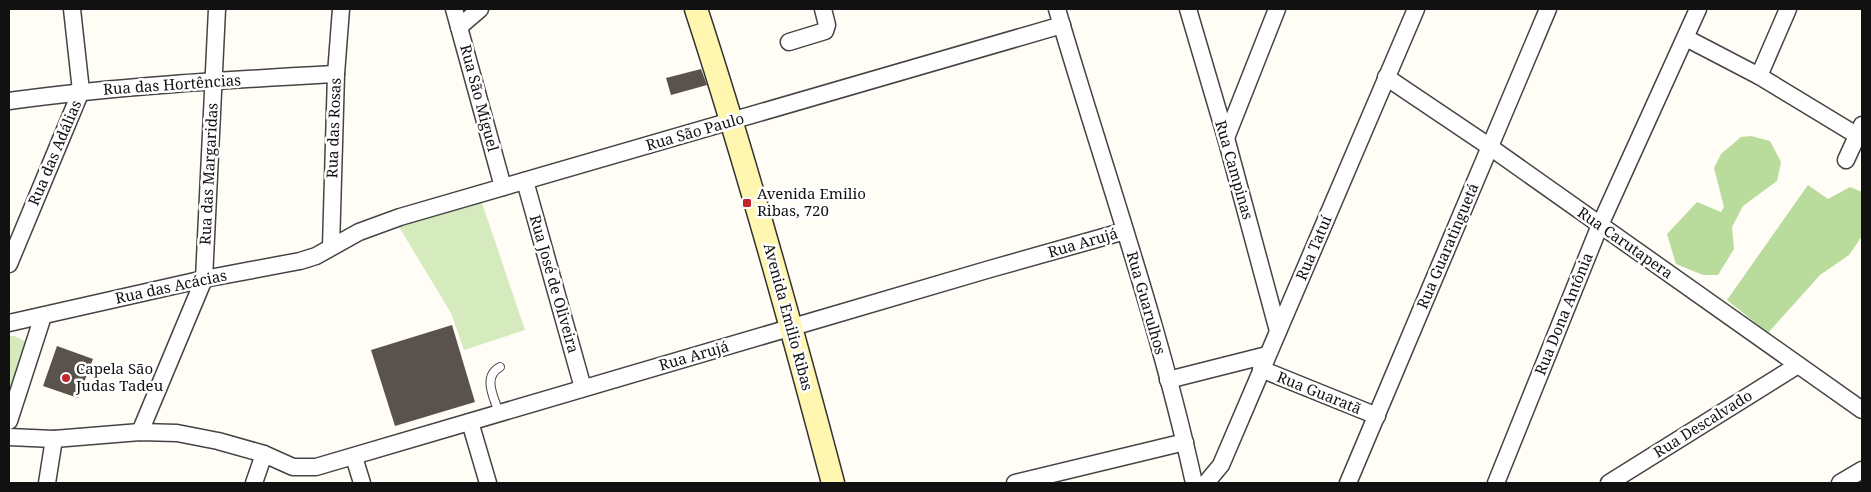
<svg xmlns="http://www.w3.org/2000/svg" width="1871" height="492" viewBox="0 0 1871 492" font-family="'Noto Serif',serif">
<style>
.green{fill:#d5ebbd}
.forest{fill:#b9dc9c}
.building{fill:#5a524d}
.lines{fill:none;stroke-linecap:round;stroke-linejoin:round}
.service-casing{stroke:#444;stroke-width:10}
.minor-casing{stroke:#444;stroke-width:19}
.secondary-casing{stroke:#333;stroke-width:25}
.service{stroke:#fff;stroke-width:8}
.minor{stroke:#fff;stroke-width:16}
.secondary{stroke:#fff6b0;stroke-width:22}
.poi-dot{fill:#c4262e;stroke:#fff;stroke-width:2}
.labels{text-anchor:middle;stroke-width:5;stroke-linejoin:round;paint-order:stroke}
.street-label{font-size:15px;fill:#111;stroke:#fff}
.poi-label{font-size:15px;fill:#111;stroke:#fff;text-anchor:start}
</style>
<rect width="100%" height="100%" fill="#fffdf5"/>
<g class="green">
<polygon points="481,200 525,330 464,350 451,313 396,222"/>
<polygon points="9,336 14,336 25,341 9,398"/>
</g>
<g class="forest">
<polygon points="1751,136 1770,141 1781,162 1777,181 1743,206 1732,227 1734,249 1718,275 1703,275 1676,264 1667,234 1697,202 1721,212 1724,207 1714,168 1721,154 1741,137"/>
<polygon points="1808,185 1828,199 1850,187 1862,192 1862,236 1849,255 1820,275 1768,333 1727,300"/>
</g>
<g class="building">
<polygon points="701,69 707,85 671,95 666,78"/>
<polygon points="452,325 475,402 395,426 371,350"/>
<polygon points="57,346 93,359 78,398 43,386"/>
</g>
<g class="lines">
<defs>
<path id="service" d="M499 413C494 397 482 377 500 367"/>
<g id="minor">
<polyline points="454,9 503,187"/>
<path d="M1057 9C1103 166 1159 323 1194 483"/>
<polyline points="1188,9 1226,138 1278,331"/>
<polyline points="459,27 480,9"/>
<polyline points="1686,38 1759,76 1858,136"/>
<polyline points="789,42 825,31 827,25 823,9"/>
<polyline points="1759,76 1788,9"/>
<polyline points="1386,77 1490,147 1862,410"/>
<path d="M9 101C117 86 227 80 336 74"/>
<polyline points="1226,138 1277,9"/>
<polyline points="1846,160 1862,125"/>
<polyline points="525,181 583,388"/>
<polyline points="331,247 336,74 341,9"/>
<polyline points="9,264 81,91 72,9"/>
<polyline points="9,323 204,279 300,261 316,256 359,232 400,217 1062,25"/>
<polyline points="1261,369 1377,416"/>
<polyline points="1168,380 1267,355"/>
<polyline points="9,421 43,316"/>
<polyline points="470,422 488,483"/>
<polyline points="140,432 204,279 217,9"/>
<polyline points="9,437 54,439 140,432 177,433 218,441 264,454 293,467 316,467 990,269 1125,231"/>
<polyline points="354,457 362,483"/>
<polyline points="47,483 54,439"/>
<polyline points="254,483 264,454"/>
<polyline points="1015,483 1185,442"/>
<polyline points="1206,483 1221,465 1416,9"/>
<polyline points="1348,483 1548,9"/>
<polyline points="1496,483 1600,225 1698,9"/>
<polyline points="1609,483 1798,365"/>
<polyline points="1840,483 1862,470"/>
</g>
<path id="secondary" d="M696 9C747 165 791 324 833 483"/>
</defs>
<use href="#service" class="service-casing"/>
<use href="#minor" class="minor-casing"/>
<use href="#secondary" class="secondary-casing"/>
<use href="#service" class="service"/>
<use href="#minor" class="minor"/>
<use href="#secondary" class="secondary"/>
</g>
<g class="poi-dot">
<rect x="742" y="198" width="10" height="10" rx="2.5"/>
<circle cx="66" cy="378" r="5"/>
</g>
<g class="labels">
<g class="street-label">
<text transform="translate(172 85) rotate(-4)" y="5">Rua das Hortências</text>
<text transform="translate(479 98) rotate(75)" y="5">Rua São Miguel</text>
<text transform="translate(334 128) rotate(-88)" y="5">Rua das Rosas</text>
<text transform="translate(695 132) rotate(-16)" y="5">Rua São Paulo</text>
<text transform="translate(55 153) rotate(-67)" y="5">Rua das Adálias</text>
<text transform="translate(1234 170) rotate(74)" y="5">Rua Campinas</text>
<text transform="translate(209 174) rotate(-87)" y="5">Rua das Margaridas</text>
<text transform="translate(1083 243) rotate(-16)" y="5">Rua Arujá</text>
<text transform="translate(1625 243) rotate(35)" y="5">Rua Carutapera</text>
<text transform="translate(1448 246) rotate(-67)" y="5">Rua Guaratinguetá</text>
<text transform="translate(1314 248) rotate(-67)" y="5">Rua Tatuí</text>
<text transform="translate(554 284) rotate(74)" y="5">Rua José de Oliveira</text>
<text transform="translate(171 287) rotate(-12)" y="5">Rua das Acácias</text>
<text transform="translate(1146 303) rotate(74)" y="5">Rua Guarulhos</text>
<text transform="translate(1564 314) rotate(-68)" y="5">Rua Dona Antônia</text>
<text transform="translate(788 317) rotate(75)" y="5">Avenida Emilio Ribas</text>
<text transform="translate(694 356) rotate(-16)" y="5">Rua Arujá</text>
<text transform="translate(1319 393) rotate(22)" y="5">Rua Guaratã</text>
<text transform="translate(1703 424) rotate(-32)" y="5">Rua Descalvado</text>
</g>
<g class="poi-label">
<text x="757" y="199">Avenida Emilio<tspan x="757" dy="17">Ribas, 720</tspan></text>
<text x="76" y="374">Capela São<tspan x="76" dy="17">Judas Tadeu</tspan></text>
</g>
</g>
<rect width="1871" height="492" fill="none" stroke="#111111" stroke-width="20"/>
</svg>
